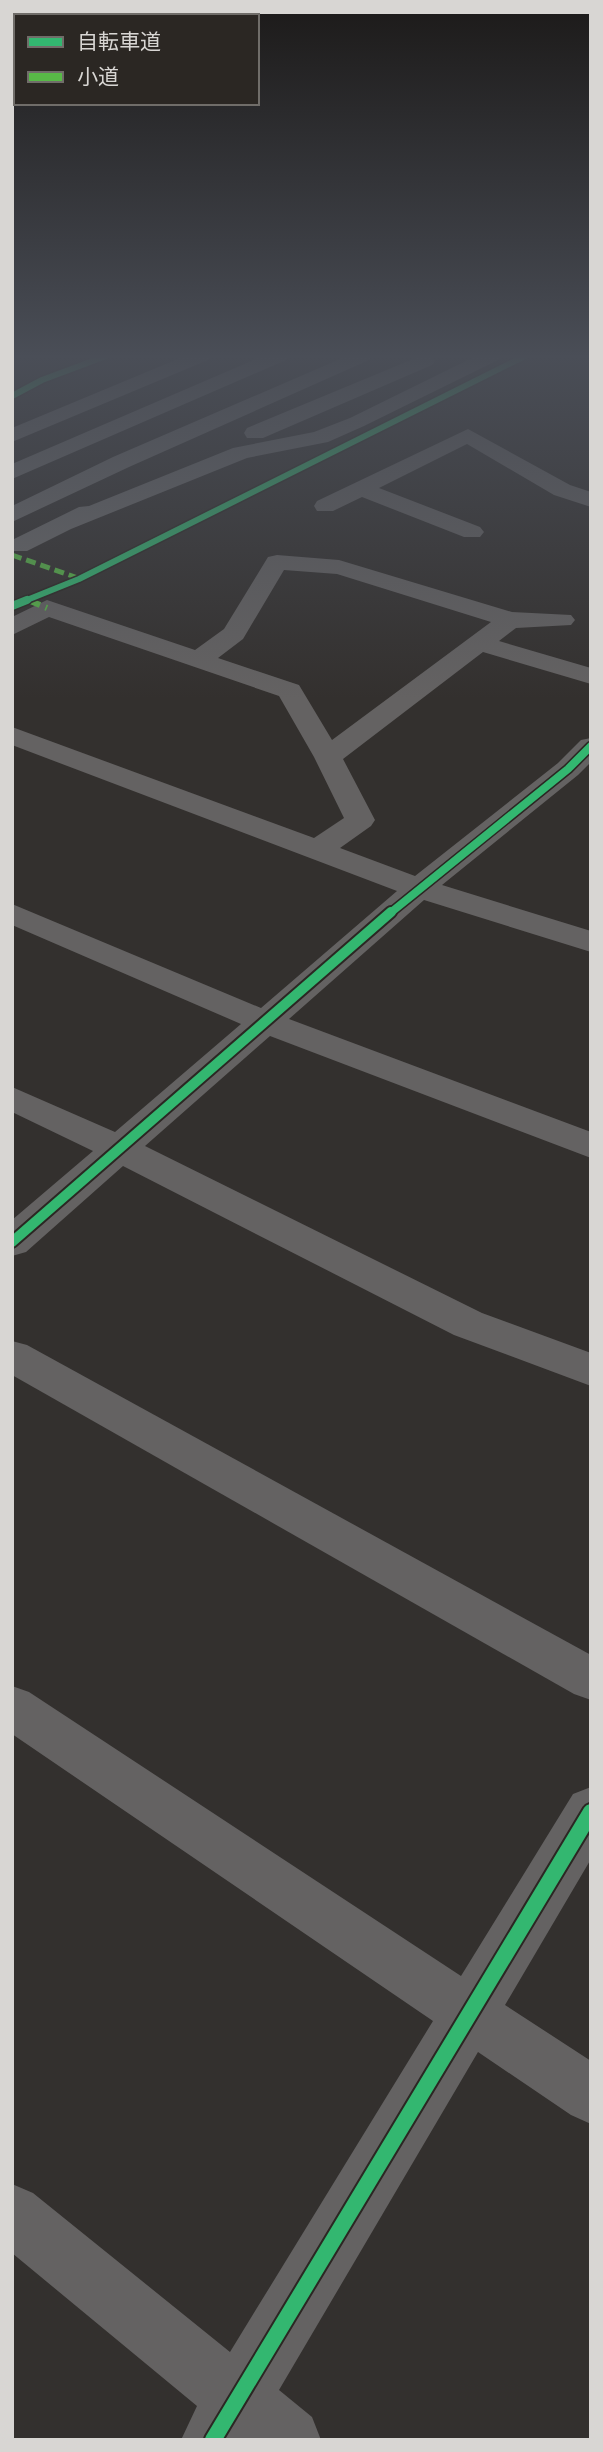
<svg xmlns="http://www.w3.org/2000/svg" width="603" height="2452" viewBox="0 0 603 2452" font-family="Jost,'Noto Sans JP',sans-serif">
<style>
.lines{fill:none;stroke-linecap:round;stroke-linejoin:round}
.street{fill:#646262;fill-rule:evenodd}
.highway{fill:#6b6a6a;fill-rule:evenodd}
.quiet-far1{stroke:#58b947;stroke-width:5;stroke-dasharray:10 5;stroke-linecap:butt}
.quiet{stroke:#58b947;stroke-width:6;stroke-dasharray:13 6;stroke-linecap:butt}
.cycleway-far4-casing{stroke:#2b2723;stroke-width:9}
.cycleway-far3-casing{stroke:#2b2723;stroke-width:11}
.cycleway-far2-casing{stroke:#2b2723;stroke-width:14}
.cycleway-far1-casing{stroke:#2b2723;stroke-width:17}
.cycleway-casing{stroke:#2b2723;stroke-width:20}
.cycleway-far4{stroke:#33b770;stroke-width:6}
.cycleway-far3{stroke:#33b770;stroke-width:8}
.cycleway-far2{stroke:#33b770;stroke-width:10}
.cycleway-far1{stroke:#33b770;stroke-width:12}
.cycleway{stroke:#33b770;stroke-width:16}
</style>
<rect width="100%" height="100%" fill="#33302e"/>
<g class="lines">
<g class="street">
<polygon points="468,429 570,485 591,492 591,507 554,495 467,444 379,488 480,527 484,532 480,537 464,537 362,497 333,511 317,511 314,506 317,501"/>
<path d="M277 555 339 560 512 612 571 615 575 620 571 625 516 628 499 641 591 668V684L483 652 343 759 375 820 371 826 340 848 415 876 558 763 581 740 591 738V762L578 775 442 885 591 931V952L424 900 289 1019 591 1132V1158L270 1036 145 1146 482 1313 591 1353V1386L454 1335 123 1166 26 1252 12 1256V1220L93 1151 12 1112V1087L115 1132 241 1024 12 925V904L261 1008 397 891 12 745V727L314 838 344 818 314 757 279 696 49 617 12 635V617L47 600 195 650 224 629 268 557ZM284 570 337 574 491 622 332 740 299 685 218 658 243 639Z"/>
<polygon points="12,1341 27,1345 591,1655 591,1700 574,1694 12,1375"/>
<polygon points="12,1686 29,1692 461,1976 573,1794 591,1787 591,1859 505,2005 591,2061 591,2124 571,2115 478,2052 279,2390 312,2417 321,2440 181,2440 197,2406 12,2253 12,2184 33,2193 230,2352 433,2021 12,1734"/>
</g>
<g class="highway">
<polygon points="185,356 211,356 208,360 12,442 12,428"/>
<polygon points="263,356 289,356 286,360 12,479 12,464"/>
<polygon points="347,356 372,356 369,360 129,467 12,522 12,506 113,457"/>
<polygon points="427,356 435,361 432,365 263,438 247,438 244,433 247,428 418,357"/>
<polygon points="476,356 501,356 498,360 364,426 328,442 247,458 71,529 27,551 12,551 12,540 79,507 89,506 233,448 314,432 350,418"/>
</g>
<g class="quiet-far1">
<polyline points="12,555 78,578"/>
<polyline points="25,599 32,602"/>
</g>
<polyline class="quiet" points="28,600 47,608"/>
<defs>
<g id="cycleway-far4">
<polyline points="12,396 42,380 106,356"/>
<polyline points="22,602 79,579 525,356"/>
</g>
<g id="cycleway-far3">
<polyline points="12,606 27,600"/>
<polyline points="389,914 568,769 591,746"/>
</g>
<polyline id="cycleway-far2" points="12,1242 391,912"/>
<polyline id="cycleway-far1" points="590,1813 591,1811"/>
<polyline id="cycleway" points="213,2440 591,1812"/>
</defs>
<use href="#cycleway-far4" class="cycleway-far4-casing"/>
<use href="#cycleway-far3" class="cycleway-far3-casing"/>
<use href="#cycleway-far2" class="cycleway-far2-casing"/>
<use href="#cycleway-far1" class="cycleway-far1-casing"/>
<use href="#cycleway" class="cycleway-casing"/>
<use href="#cycleway-far4" class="cycleway-far4"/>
<use href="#cycleway-far3" class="cycleway-far3"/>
<use href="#cycleway-far2" class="cycleway-far2"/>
<use href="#cycleway-far1" class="cycleway-far1"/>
<use href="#cycleway" class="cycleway"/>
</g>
<linearGradient id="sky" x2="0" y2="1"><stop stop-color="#1c1a19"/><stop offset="0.51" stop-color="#4a4e57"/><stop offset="1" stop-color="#4a4e57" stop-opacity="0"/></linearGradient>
<rect width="603" height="699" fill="url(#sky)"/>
<rect width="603" height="2452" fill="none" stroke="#d8d6d3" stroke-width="28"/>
<rect x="14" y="14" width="245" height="91" fill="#2b2723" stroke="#706d69" stroke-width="2"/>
<rect x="28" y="37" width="35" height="10" fill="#33b770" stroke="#706d69" stroke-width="2"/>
<text x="77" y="49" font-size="21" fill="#d8d6d3">自転車道</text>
<rect x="28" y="72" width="35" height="10" fill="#58b947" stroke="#706d69" stroke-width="2"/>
<text x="77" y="84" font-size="21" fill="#d8d6d3">小道</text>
</svg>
